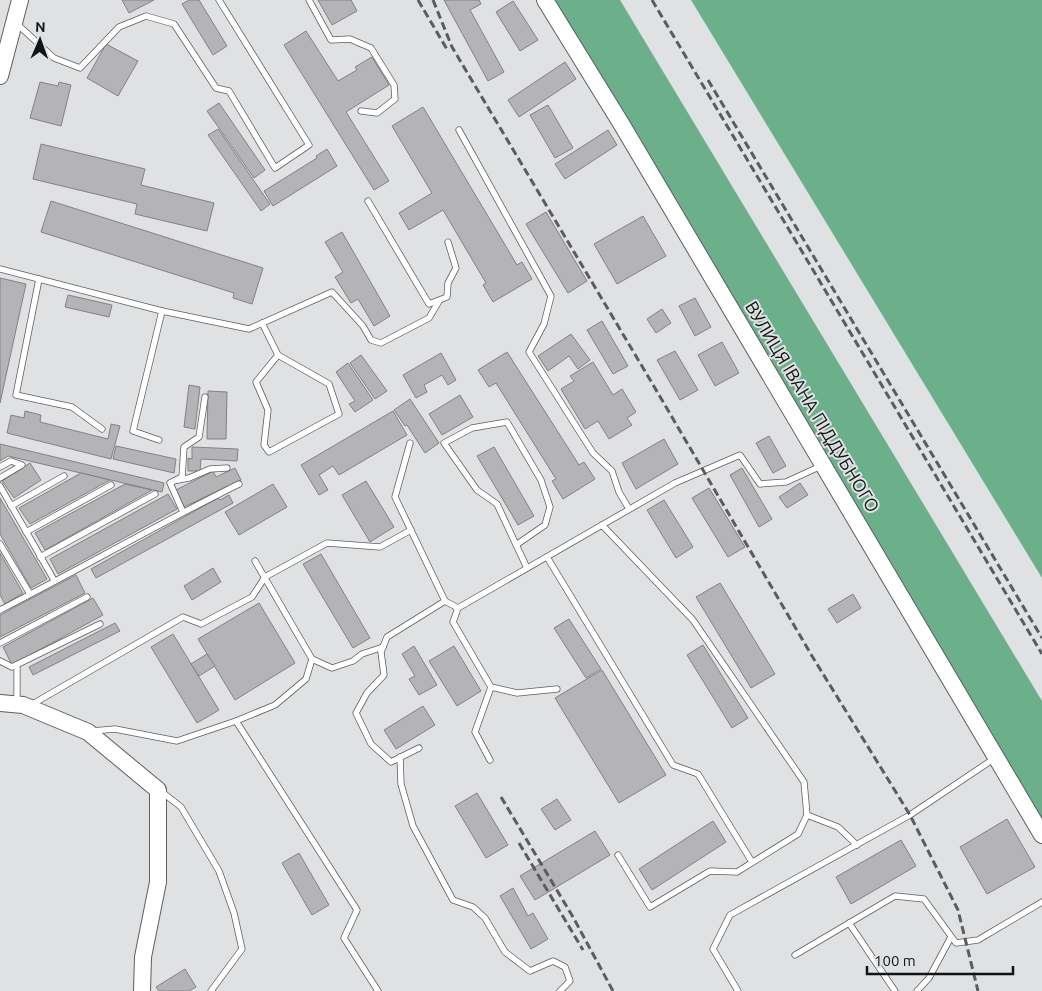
<svg xmlns="http://www.w3.org/2000/svg" width="1042" height="991" viewBox="0 0 1042 991" font-family="Ubuntu,sans-serif">
<style>
.forest{fill:#6caf8b}
.building{fill:#b4b3b5;stroke:#838183}
.lines{fill:none;stroke-linecap:round;stroke-linejoin:round}
.lane-casing{stroke:#5c5e5f;stroke-width:7}
.secondary-casing{stroke:#5c5e5f;stroke-width:18}
.lane{stroke:#fff;stroke-width:5.5}
.secondary{stroke:#fff;stroke-width:16}
.rail{stroke:#5b5c5d;stroke-width:3;stroke-dasharray:8 4;stroke-linecap:butt}
.labels{text-anchor:middle;stroke-width:4;stroke-linejoin:round;paint-order:stroke}
.street-label{font-size:18px;fill:#121314;stroke:#dfe1e2}
</style>
<rect width="100%" height="100%" fill="#dfe1e2"/>
<g class="forest">
<polygon points="550,0 620,0 1042,701 1042,821"/>
<polygon points="691,0 1042,0 1042,578"/>
</g>
<g class="building">
<polygon points="122,0 154,0 129,13"/>
<polygon points="189,0 199,0 227,46 213,55 182,4"/>
<polygon points="318,0 351,0 357,11 332,25"/>
<polygon points="444,0 479,0 481,4 470,10 504,72 488,81"/>
<polygon points="513,1 538,40 520,51 496,12"/>
<polygon points="306,31 338,81 357,70 355,67 372,57 389,85 346,112 389,181 374,190 284,45"/>
<polygon points="106,44 138,61 118,96 87,78"/>
<polygon points="565,62 576,79 519,117 508,100"/>
<polygon points="40,82 58,86 59,82 71,85 61,126 30,118"/>
<polygon points="219,103 265,170 254,178 207,111"/>
<polygon points="548,105 573,148 555,158 530,115"/>
<polygon points="423,107 517,265 522,262 532,279 493,302 483,285 486,283 443,210 409,230 399,213 432,193 392,126"/>
<polygon points="218,129 270,204 261,211 208,135"/>
<polygon points="608,130 617,145 565,179 555,164"/>
<polygon points="41,144 145,169 141,185 214,203 207,231 135,214 137,204 33,179"/>
<polygon points="327,149 337,166 273,206 264,191 317,158 316,156"/>
<polygon points="51,201 263,268 252,304 233,298 234,293 41,232"/>
<polygon points="546,212 587,281 568,293 526,224"/>
<polygon points="643,216 666,256 617,284 594,244"/>
<polygon points="342,232 390,316 374,326 358,299 351,303 335,277 343,272 325,242"/>
<polygon points="0,278 26,284 0,403"/>
<polygon points="68,295 112,305 109,317 65,307"/>
<polygon points="695,298 711,327 695,336 679,306"/>
<polygon points="662,309 671,323 656,333 647,319"/>
<polygon points="602,321 628,366 613,374 587,330"/>
<polygon points="571,334 590,360 578,369 569,356 548,371 538,356"/>
<polygon points="722,342 739,373 715,386 698,355"/>
<polygon points="675,351 698,390 680,400 657,360"/>
<polygon points="507,352 579,465 584,462 595,479 563,499 552,481 556,479 496,383 489,387 478,370"/>
<polygon points="441,353 456,380 448,385 442,375 424,385 427,392 416,398 403,375"/>
<polygon points="361,355 387,391 375,399 350,363"/>
<polygon points="593,362 613,395 622,389 636,412 627,418 632,425 609,439 598,421 585,429 561,389 574,381 570,376"/>
<polygon points="348,363 373,400 355,412 349,404 355,401 336,372"/>
<polygon points="189,385 200,387 195,429 184,427"/>
<polygon points="208,391 227,392 226,439 207,439"/>
<polygon points="460,395 473,417 442,435 429,414"/>
<polygon points="410,399 439,443 425,453 407,425 405,426 394,410"/>
<polygon points="25,411 41,415 40,422 108,439 111,424 120,426 111,459 7,433 11,415 24,418"/>
<polygon points="393,411 407,435 339,475 333,466 319,475 328,490 319,495 301,465"/>
<polygon points="769,436 786,466 773,473 756,443"/>
<polygon points="664,439 678,464 636,489 622,463"/>
<polygon points="0,444 164,483 162,492 8,456 0,461"/>
<polygon points="116,446 176,459 174,473 113,459"/>
<polygon points="192,447 238,449 237,461 201,459 200,471 188,471 188,458 192,459"/>
<polygon points="494,447 534,516 518,525 477,456"/>
<polygon points="30,463 41,480 14,498 2,481"/>
<polygon points="235,468 241,480 184,507 176,490 213,471 216,477"/>
<polygon points="742,468 772,519 759,527 730,475"/>
<polygon points="81,473 110,480 30,524 19,508"/>
<polygon points="366,481 394,527 370,542 342,495"/>
<polygon points="800,483 808,495 787,508 779,497"/>
<polygon points="125,484 152,490 45,550 35,533"/>
<polygon points="273,484 287,507 239,535 225,512"/>
<polygon points="709,488 745,547 728,557 692,498"/>
<polygon points="168,494 177,509 58,574 50,559"/>
<polygon points="229,495 233,503 96,578 91,569 218,498 220,500"/>
<polygon points="0,498 47,579 31,588 0,534"/>
<polygon points="664,500 693,547 676,558 647,510"/>
<polygon points="0,553 23,593 5,604 0,595"/>
<polygon points="321,554 370,638 353,648 303,564"/>
<polygon points="213,568 221,582 192,600 184,586"/>
<polygon points="76,575 85,593 0,637 0,615"/>
<polygon points="720,583 775,674 751,688 696,597"/>
<polygon points="853,594 861,608 837,623 828,609"/>
<polygon points="93,598 103,615 12,665 3,647"/>
<polygon points="259,603 295,663 235,700 198,639"/>
<polygon points="569,619 601,669 586,678 554,628"/>
<polygon points="115,623 120,631 33,675 29,667"/>
<polygon points="173,634 219,710 197,723 151,647"/>
<polygon points="703,645 748,718 732,728 687,655"/>
<polygon points="414,646 437,685 419,695 409,679 415,676 402,654"/>
<polygon points="454,646 481,691 457,706 429,661"/>
<polygon points="207,654 215,666 199,676 191,664"/>
<polygon points="602,670 666,775 619,803 555,698"/>
<polygon points="423,706 435,725 396,749 384,730"/>
<polygon points="477,793 508,845 486,858 455,806"/>
<polygon points="557,799 571,820 555,830 541,809"/>
<polygon points="1007,819 1035,867 987,894 960,847"/>
<polygon points="713,821 726,842 652,890 639,869"/>
<polygon points="595,831 610,855 535,900 520,876"/>
<polygon points="901,840 916,866 851,904 836,877"/>
<polygon points="299,853 329,905 312,915 282,863"/>
<polygon points="513,888 528,916 533,913 548,939 531,949 500,896"/>
<polygon points="185,969 196,987 189,991 159,991 156,987"/>
</g>
<g class="lines">
<defs>
<g id="lane">
<polyline points="309,0 331,40 350,39 371,48 394,85 395,99 377,113 361,111"/>
<polyline points="16,23 54,58 80,68 119,27 146,16 174,24 216,88 229,91 275,168 309,145 219,0"/>
<polyline points="459,130 551,296 544,324 529,352 593,453 612,471 619,492 629,509"/>
<polyline points="368,201 429,304 447,297 448,283 456,268 448,242"/>
<polyline points="0,269 162,311 249,329 332,292 363,326 371,340 381,343 429,318 439,301"/>
<polyline points="39,279 16,395 72,407 102,429"/>
<polyline points="262,323 278,355 256,382 268,410 264,445 269,452 339,414 329,384 278,355"/>
<polyline points="159,440 133,431 162,311"/>
<polyline points="410,443 395,497 445,601 458,608 675,483 740,455 760,484 786,482 821,466"/>
<polyline points="0,467 11,461 22,465 0,478"/>
<polyline points="178,480 189,478 210,469 227,468"/>
<polyline points="0,486 54,580"/>
<polyline points="11,506 64,476"/>
<polyline points="183,512 170,483 182,477 184,447 199,437 205,397"/>
<polyline points="602,525 693,620 804,782 807,815 838,827 857,845"/>
<polyline points="26,532 111,485"/>
<polyline points="0,544 30,594"/>
<polyline points="516,545 545,525 550,507 541,480 507,422 472,428 444,443 477,490 497,504 527,568"/>
<polyline points="40,557 155,494"/>
<polyline points="547,557 673,765 698,774 752,862"/>
<polyline points="458,608 453,622 491,687 517,693 557,689"/>
<path d="M0 610C80 569 158 524 239 484"/>
<polyline points="0,643 87,597"/>
<polyline points="312,659 332,668 353,661 362,654 383,647"/>
<polyline points="0,661 12,667 100,624"/>
<polyline points="17,665 17,702"/>
<polyline points="31,705 183,617 201,624 252,597 265,577 327,543 380,547 411,530"/>
<polyline points="236,721 357,910 344,938 378,991"/>
<polyline points="92,731 115,729 177,741 236,721 275,705 306,679 312,659 255,561"/>
<polyline points="419,748 391,762 371,744 356,713 367,693 384,675 381,652 387,637 445,601"/>
<polyline points="400,757 401,784 413,826 453,900 473,907 485,918 505,952 530,971 553,961 565,967 570,981 560,991"/>
<polyline points="490,760 475,732 491,687"/>
<polyline points="162,792 181,807 219,871 234,913 242,949 211,991"/>
<polyline points="618,855 650,907 710,871 737,872 798,834 807,815"/>
<polyline points="849,923 895,991"/>
<polyline points="795,955 895,896 924,899 956,943 978,940 1042,902"/>
<polyline points="738,991 713,949 730,915 910,815 995,758"/>
<polyline points="917,991 929,978 951,937"/>
</g>
<g id="secondary">
<polyline points="545,0 622,125 1042,835"/>
<polyline points="0,76 20,0"/>
<polyline points="0,703 23,705 88,732 158,790 158,882 143,957 142,991"/>
</g>
</defs>
<use href="#lane" class="lane-casing"/>
<use href="#secondary" class="secondary-casing"/>
<use href="#lane" class="lane"/>
<use href="#secondary" class="secondary"/>
<g class="rail">
<polyline points="418,0 448,51"/>
<polyline points="433,0 452,47 652,383 812,656 910,815 958,910 978,991"/>
<polyline points="652,0 1042,654"/>
<polyline points="708,80 1042,638"/>
<polyline points="501,797 573,917 613,991"/>
<polyline points="519,843 583,950"/>
</g>
</g>
<g class="labels">
<g class="street-label">
<text transform="translate(812 407) rotate(59)" y="6">ВУЛИЦЯ ІВАНА ПІДДУБНОГО</text>
</g>
</g>
<g transform="translate(40 40) rotate(2)" stroke="#dfe1e2" stroke-width="4" paint-order="stroke">
<path d="M0-4L9 19L0 12L-9 19Z" fill="#121314"/>
<text y="-8" font-size="14" font-weight="bold" text-anchor="middle" fill="#121314">N</text>
</g>
<path d="M867 966v8h146v-8" fill="none" stroke="#121314" stroke-width="2.5"/>
<text x="874" y="966" font-size="15" fill="#121314" stroke="#dfe1e2" stroke-width="4" paint-order="stroke">100 m</text>
</svg>
